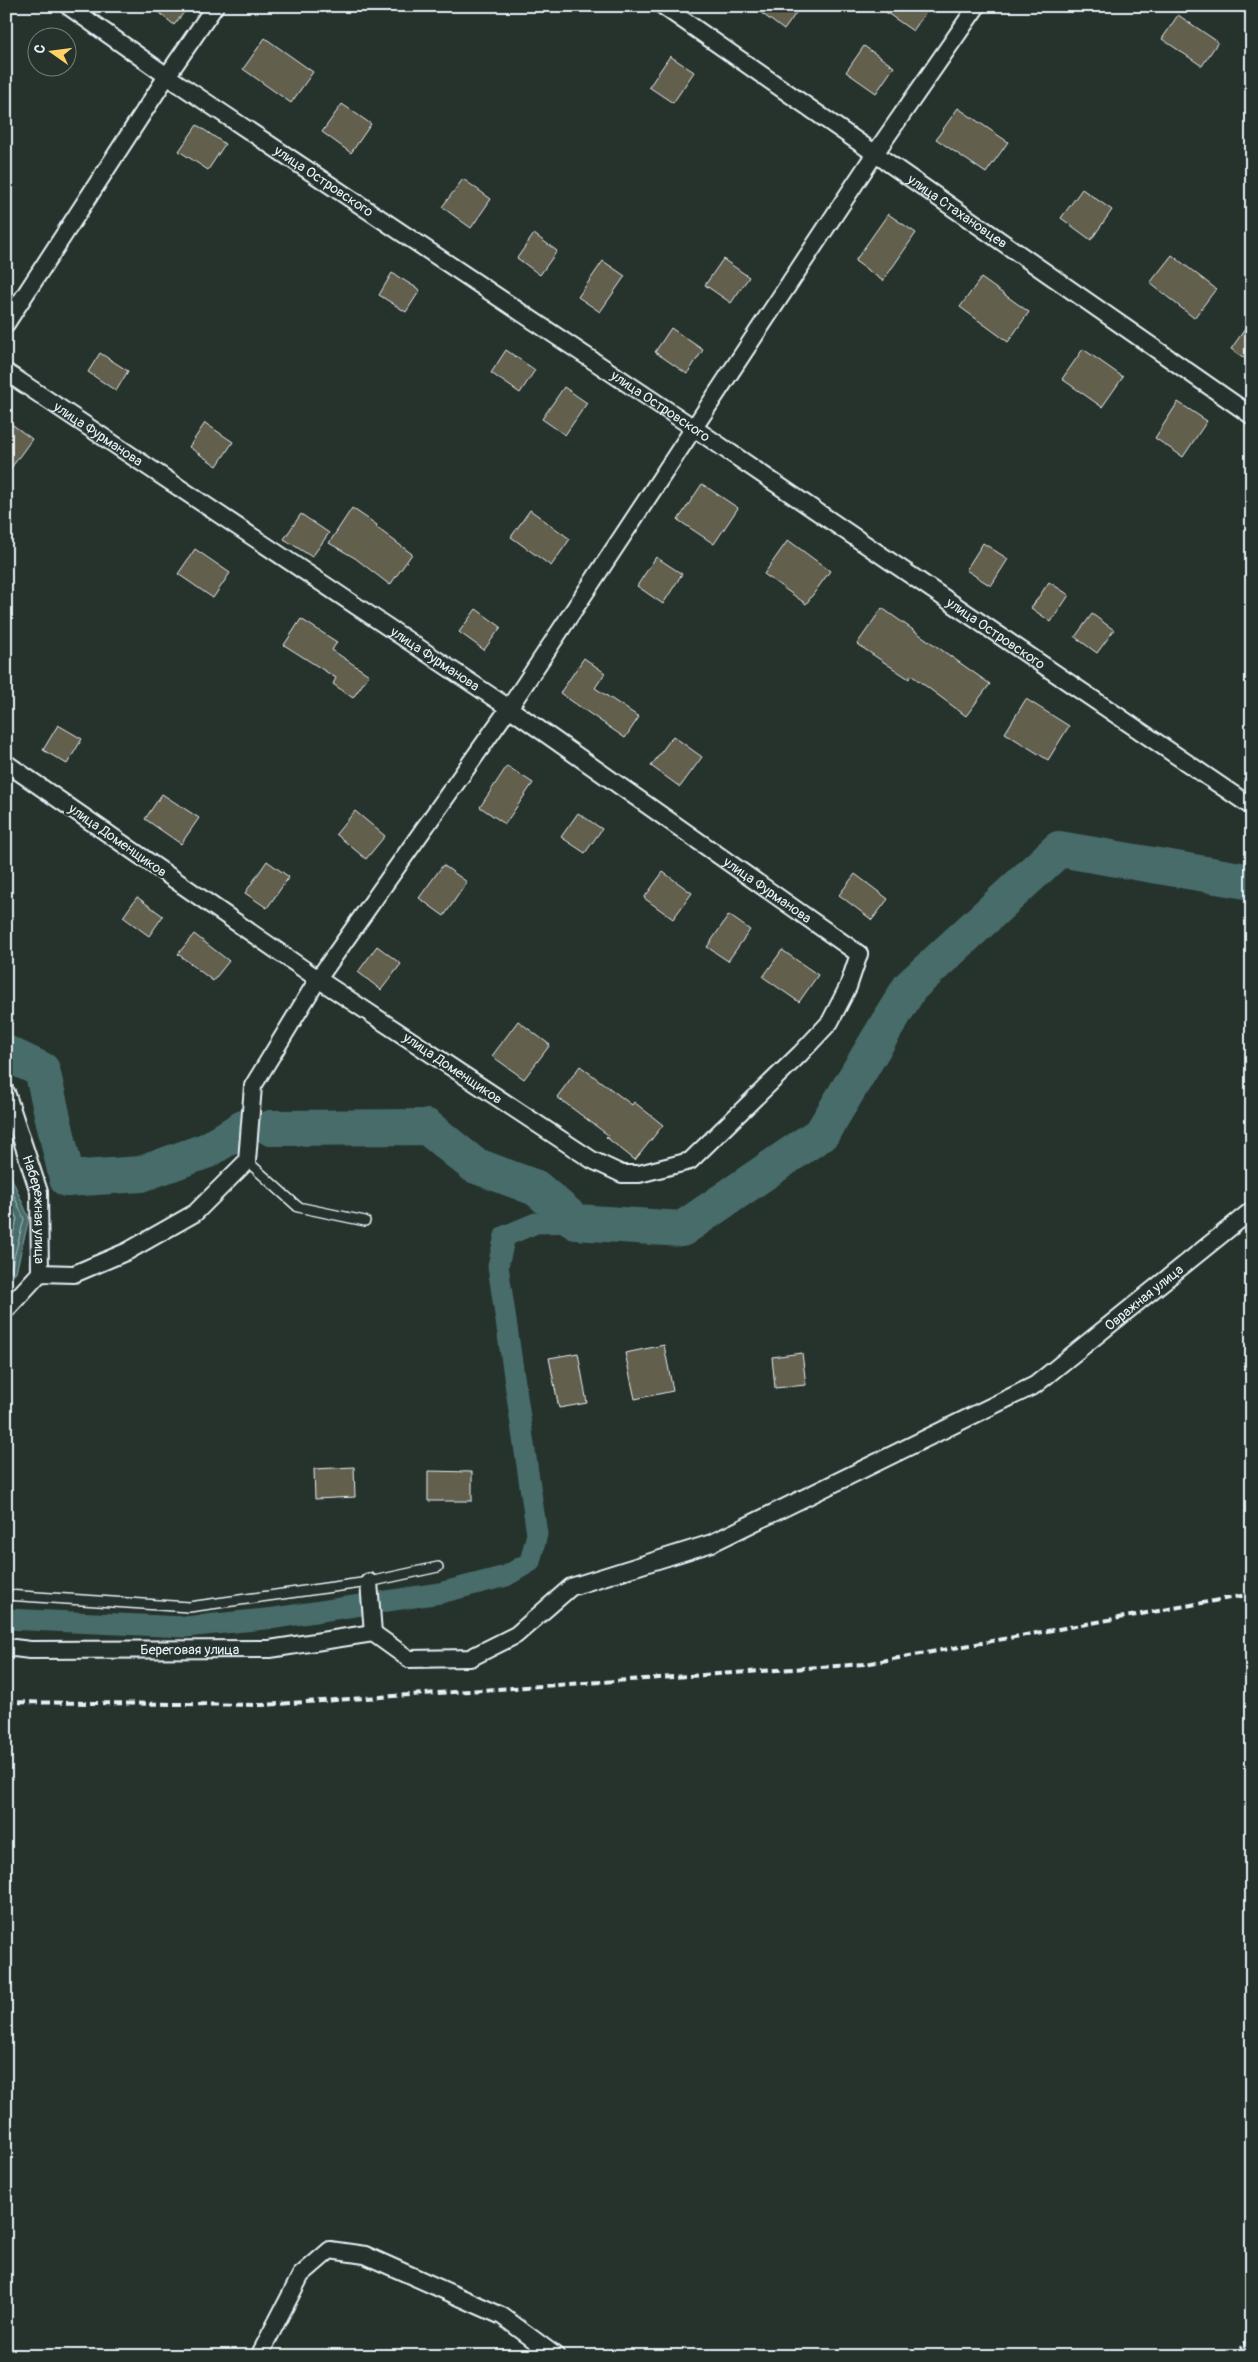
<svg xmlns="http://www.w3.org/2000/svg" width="1258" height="2362" viewBox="0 0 1258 2362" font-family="Pangolin,sans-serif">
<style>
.water{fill:#476c6a;stroke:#87a1a3}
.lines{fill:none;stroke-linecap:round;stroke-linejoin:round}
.shore{stroke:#a8bcbf;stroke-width:1}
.canal{stroke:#476c6a;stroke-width:21}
.river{stroke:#476c6a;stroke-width:36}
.building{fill:#645e4d;stroke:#e8f1f8}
.lane-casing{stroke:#e8f1f8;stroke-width:12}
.street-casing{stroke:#e8f1f8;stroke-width:20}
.path{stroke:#e8f1f8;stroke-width:3;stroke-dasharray:4 4;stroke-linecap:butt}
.lane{stroke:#26332d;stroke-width:9}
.street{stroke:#26332d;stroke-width:16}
.rail{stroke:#e8f1f8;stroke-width:4;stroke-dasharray:8 4;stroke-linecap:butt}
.labels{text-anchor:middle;stroke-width:4.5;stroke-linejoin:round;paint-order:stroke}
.street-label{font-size:14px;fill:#e8f1f8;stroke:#26332d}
</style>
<rect width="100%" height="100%" fill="#26332d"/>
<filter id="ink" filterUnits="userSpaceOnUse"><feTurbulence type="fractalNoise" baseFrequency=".02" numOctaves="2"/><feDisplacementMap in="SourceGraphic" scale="10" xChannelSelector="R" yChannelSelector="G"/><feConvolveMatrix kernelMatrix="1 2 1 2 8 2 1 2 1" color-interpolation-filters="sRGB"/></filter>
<g filter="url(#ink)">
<polygon class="water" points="6,1165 29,1218 16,1272 6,1282"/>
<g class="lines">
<g class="shore">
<polyline points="6,1177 24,1219 11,1269 6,1274"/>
<polyline points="6,1193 17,1219 6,1263"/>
</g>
<polyline class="canal" points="6,1619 185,1627 275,1618 440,1593 506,1576 530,1562 537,1534 498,1266 505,1236 536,1223 576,1222"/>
<g class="river">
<polyline points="6,1053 42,1070 67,1179 141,1174 208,1150 243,1128"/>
<polyline points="271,1128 427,1127 474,1165 536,1188 576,1222 682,1229 822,1133 910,987 1059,849 1252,882"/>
</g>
</g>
<g class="building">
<polygon points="152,6 189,6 174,25"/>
<polygon points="752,6 801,6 784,30"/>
<polygon points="877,6 930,6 913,31"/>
<polygon points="1178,15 1218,42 1202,66 1162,39"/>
<polygon points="265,38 313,72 291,103 243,69"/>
<polygon points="864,46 894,67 876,93 846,72"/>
<polygon points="670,56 694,72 673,103 649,87"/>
<polygon points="342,104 371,124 351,153 322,132"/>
<polygon points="958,108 1008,142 986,173 936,139"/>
<polygon points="197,125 225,144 208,170 179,151"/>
<polygon points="463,179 491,199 471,228 442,207"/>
<polygon points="1082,189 1112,210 1091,240 1061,218"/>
<polygon points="888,214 916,233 883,281 855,261"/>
<polygon points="534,234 557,251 540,275 517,258"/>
<polygon points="1172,255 1216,289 1194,318 1150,283"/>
<polygon points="723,259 749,277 731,303 705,285"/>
<polygon points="603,261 625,276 600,312 578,297"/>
<polygon points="392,273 420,290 406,312 379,295"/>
<polygon points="981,278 1029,312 1008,342 960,307"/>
<polygon points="1252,319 1252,363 1231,349"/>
<polygon points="671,328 703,350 687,374 655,352"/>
<polygon points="1083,349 1123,377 1102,407 1062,379"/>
<polygon points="506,350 535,370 520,393 491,373"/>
<polygon points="100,353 128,371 116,391 88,372"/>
<polygon points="564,387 587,403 565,435 542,419"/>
<polygon points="1178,402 1207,421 1183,457 1155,438"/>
<polygon points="6,420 32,439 6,475"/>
<polygon points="205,423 233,442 217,466 189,447"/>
<polygon points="702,484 738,508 714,544 678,520"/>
<polygon points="352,508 377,525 376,527 412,554 390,585 355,558 329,543"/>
<polygon points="530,510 570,539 551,566 511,537"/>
<polygon points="301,514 329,533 312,557 284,539"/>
<polygon points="788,540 830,571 806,604 764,574"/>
<polygon points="983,543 1008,559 991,586 966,570"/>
<polygon points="195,549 230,573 213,598 178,574"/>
<polygon points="656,557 682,574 663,604 637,586"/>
<polygon points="1049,582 1069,595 1051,622 1031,608"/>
<polygon points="882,608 990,684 966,716 911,675 909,679 857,644"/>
<polygon points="476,609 501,627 484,650 459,632"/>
<polygon points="1092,614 1114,630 1097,653 1075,637"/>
<polygon points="301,619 337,642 332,650 369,675 353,698 333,684 336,678 284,645"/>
<polygon points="584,658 605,673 595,688 639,717 625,738 560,693"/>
<polygon points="1026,699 1069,726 1048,760 1005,733"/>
<polygon points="58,725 82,739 67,764 43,750"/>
<polygon points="673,736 702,757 680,787 651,766"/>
<polygon points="507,766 533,783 505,824 480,807"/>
<polygon points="162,794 199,818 181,844 145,819"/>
<polygon points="355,811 385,836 366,859 336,834"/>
<polygon points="578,813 602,829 585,853 561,837"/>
<polygon points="267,861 289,877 267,908 245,893"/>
<polygon points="443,865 467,882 444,916 419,898"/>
<polygon points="663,872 692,893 673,919 644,898"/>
<polygon points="855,874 888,899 872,920 839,895"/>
<polygon points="137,897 163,916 149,936 123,917"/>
<polygon points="729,915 750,930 728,961 707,947"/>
<polygon points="194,934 229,961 213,981 178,954"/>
<polygon points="377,946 401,964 381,990 358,972"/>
<polygon points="782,950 818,975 799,1002 763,977"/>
<polygon points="518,1021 550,1045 524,1079 492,1056"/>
<polygon points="580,1066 632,1105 634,1102 663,1125 635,1160 606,1137 608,1135 557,1097"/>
<polygon points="664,1345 673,1391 635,1399 625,1353"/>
<polygon points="578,1353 587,1403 559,1408 549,1358"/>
<polygon points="802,1353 806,1385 775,1388 772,1357"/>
<polygon points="354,1467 355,1497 315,1499 314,1469"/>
<polygon points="428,1471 472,1472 472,1501 428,1501"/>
</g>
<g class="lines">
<defs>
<g id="lane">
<polyline points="247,1161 298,1207 365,1221"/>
<polyline points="6,1595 189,1607 369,1582 438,1567"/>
</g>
<g id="street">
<path id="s1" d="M68 6 167 76 694 428 1252 807"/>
<path id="s2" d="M663 6 1252 416"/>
<polyline points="6,324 167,76 215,6"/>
<path id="s3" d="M6 372 509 708 859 954 848 987 830 1022 800 1054 690 1161 639 1174H622L592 1160 318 979 6 763"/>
<path id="s4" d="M6 1092 39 1192 40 1273"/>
<polyline points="6,1310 40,1273 74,1274 128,1251 195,1213 247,1161 253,1086 318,979 509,708 876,152 977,6"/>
<path id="s5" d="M369 1582 373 1633 409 1659 470 1658 516 1635 571 1587 712 1543 1035 1385 1252 1210"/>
<path id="s6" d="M6 1647 30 1650 270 1649 373 1633"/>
<polyline points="259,2356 301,2275 330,2250 365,2255 502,2316 556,2356"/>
</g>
</defs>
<use href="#lane" class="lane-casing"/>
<use href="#street" class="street-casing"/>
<polyline class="path" points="1235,2356 1252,2334"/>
<use href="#lane" class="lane"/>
<use href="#street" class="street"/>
<polyline class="rail" points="6,1702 262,1705 865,1664 1252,1594"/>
</g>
</g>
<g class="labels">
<g class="street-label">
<text dy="5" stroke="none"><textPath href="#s1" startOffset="310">улица Островского</textPath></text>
<text dy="5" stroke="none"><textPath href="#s2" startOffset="359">улица Стахановцев</textPath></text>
<text dy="5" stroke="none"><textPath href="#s1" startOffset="715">улица Островского</textPath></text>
<text dy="5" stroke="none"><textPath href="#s3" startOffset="111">улица Фурманова</textPath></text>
<text dy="5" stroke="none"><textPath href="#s1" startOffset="1120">улица Островского</textPath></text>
<text dy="5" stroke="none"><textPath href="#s3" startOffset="516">улица Фурманова</textPath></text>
<text transform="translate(118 840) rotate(35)" y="5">улица Доменщиков</text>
<text dy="5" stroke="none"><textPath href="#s3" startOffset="921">улица Фурманова</textPath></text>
<text transform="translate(453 1068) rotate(34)" y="5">улица Доменщиков</text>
<text dy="5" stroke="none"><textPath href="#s4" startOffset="122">Набережная улица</textPath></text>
<text dy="5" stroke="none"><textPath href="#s5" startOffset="928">Овражная улица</textPath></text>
<text dy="5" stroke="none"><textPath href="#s6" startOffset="184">Береговая улица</textPath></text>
</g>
</g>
<rect width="1258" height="2362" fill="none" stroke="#26332d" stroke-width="25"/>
<rect x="12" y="12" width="1233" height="2337" fill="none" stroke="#e8f1f8" stroke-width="2" filter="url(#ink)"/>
<g transform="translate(52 52) rotate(284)"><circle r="24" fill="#26332d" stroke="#747f7e"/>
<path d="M0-4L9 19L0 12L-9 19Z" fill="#ffd166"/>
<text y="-8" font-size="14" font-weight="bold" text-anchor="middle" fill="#e8f1f8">С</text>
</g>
</svg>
